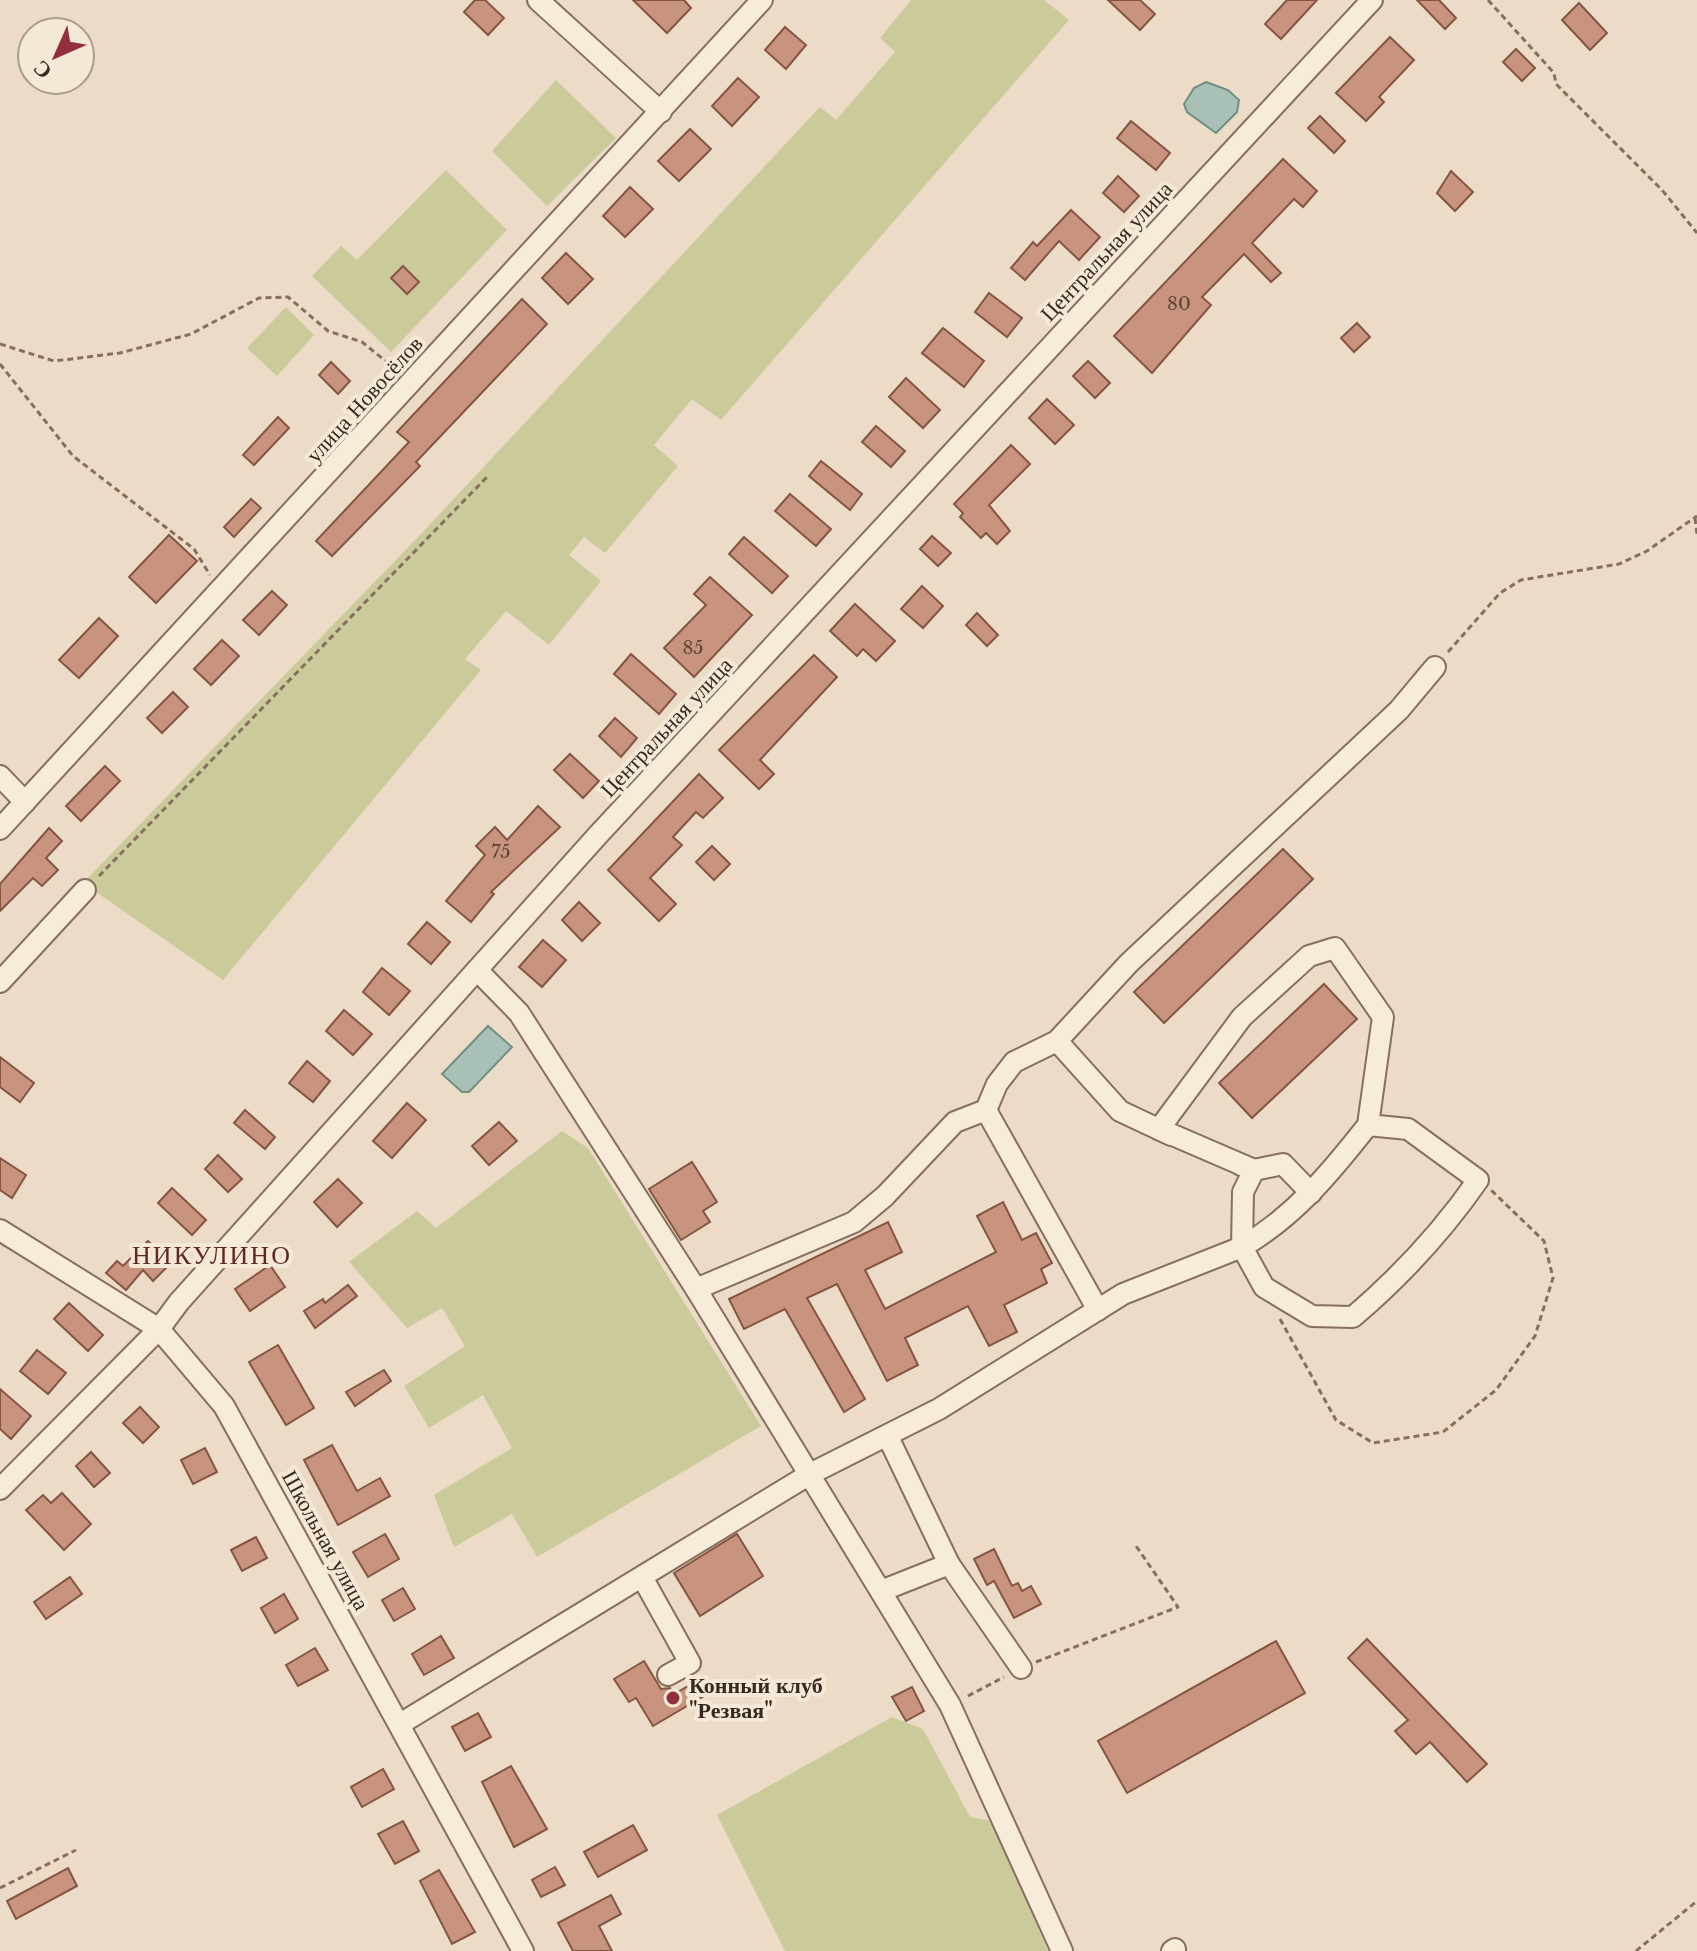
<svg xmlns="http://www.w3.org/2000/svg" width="1697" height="1951" viewBox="0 0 1697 1951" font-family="'Libre Baskerville',serif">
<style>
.green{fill:#caca9b}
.water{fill:#a8c0b6;stroke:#6f8f83;stroke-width:2}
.building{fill:#c9947f;stroke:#855544;stroke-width:2}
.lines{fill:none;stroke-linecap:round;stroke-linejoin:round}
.minor-casing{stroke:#876e5d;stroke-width:24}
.path{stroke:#876e5d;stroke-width:3;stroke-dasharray:6 4;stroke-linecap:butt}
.minor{stroke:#f7ebda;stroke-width:20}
.poi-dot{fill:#94303d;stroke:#f4e8d6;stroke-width:3}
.labels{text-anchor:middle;stroke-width:8;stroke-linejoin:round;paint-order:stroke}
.number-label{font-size:18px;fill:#5c4438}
.street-label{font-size:22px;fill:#382920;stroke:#f4e8d6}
.poi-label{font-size:22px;font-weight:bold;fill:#382920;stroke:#f4e8d6;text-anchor:start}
.quarter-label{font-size:26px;letter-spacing:2px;fill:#632721;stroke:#f4e8d6}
</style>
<rect width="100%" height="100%" fill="#ecdcc7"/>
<g class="green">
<polygon points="911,0 1044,0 1069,20 721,420 692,399 654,445 678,466 605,553 584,537 569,555 601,581 549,645 506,611 465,659 481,670 223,980 83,883 421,534 820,107 836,120 895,52 880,38"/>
<polygon points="556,80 616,138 547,206 492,151"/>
<polygon points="446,170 507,230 391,352 312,276 341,246 357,260"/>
<polygon points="286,307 314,335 277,376 247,348"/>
<polygon points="562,1131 588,1148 761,1426 537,1557 512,1514 454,1547 434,1495 512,1448 483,1395 429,1428 404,1386 465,1346 442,1308 407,1328 349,1262 417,1211 436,1228"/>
<polygon points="892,1717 923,1729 970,1817 991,1821 1048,1951 785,1951 717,1815"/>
</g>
<g class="water">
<polygon points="1206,82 1228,90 1239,100 1237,112 1216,133 1187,112 1184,104 1194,88"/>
<polygon points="488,1026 512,1047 469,1092 462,1092 442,1074"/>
</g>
<g class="building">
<polygon points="475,0 485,0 504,18 488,35 464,12"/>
<polygon points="633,0 684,0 691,8 667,33"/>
<polygon points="1108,0 1140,0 1155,14 1140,30"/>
<polygon points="1287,0 1317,0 1281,39 1265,24"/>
<polygon points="1417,0 1439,0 1456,18 1445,29"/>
<polygon points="1579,3 1607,33 1590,50 1562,20"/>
<polygon points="785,27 806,45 786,69 765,50"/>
<polygon points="1390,37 1414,60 1379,97 1384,102 1366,121 1336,93"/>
<polygon points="1516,49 1535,68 1522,81 1503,62"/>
<polygon points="738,78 759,97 732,126 712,106"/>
<polygon points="1320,116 1345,141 1334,153 1308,128"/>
<polygon points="1131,121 1170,153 1156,170 1117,138"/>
<polygon points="690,129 711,149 679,181 658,161"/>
<polygon points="1283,159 1317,191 1303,207 1294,199 1252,243 1281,273 1271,282 1244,254 1202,297 1211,305 1152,373 1114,336"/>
<polygon points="1451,171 1473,192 1455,211 1437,193"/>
<polygon points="1118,176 1139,196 1124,212 1103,193"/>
<polygon points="630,187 653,209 625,237 603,216"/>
<polygon points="1071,210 1100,237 1079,260 1059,241 1025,280 1011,268 1033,242 1037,246"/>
<polygon points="566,253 593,279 568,304 542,278"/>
<polygon points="403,266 419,282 407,294 391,278"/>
<polygon points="989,293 1022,318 1007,337 975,312"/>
<polygon points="522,299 547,324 416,462 420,466 332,556 316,541 409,442 397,432"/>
<polygon points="1357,323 1370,337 1354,352 1341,338"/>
<polygon points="943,328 984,361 964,387 922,353"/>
<polygon points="1088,361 1110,383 1095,398 1073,376"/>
<polygon points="331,362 350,381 338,394 319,375"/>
<polygon points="906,378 940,410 923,428 889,397"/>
<polygon points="1047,399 1074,425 1055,444 1029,418"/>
<polygon points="278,417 289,428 254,465 243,455"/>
<polygon points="876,426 905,451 891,467 862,442"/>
<polygon points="1011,445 1030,464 989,505 1010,531 997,544 986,533 981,538 960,517 963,513 954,504"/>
<polygon points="821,461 862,494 850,510 809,476"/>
<polygon points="790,494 831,529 816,546 775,511"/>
<polygon points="251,499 261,508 234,537 224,527"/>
<polygon points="169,535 197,561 156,603 129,577"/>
<polygon points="932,536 951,553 938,566 920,549"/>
<polygon points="744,537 788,576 772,593 729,554"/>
<polygon points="710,577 752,615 694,677 664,648 706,605 694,594"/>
<polygon points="922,586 943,606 923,628 901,609"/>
<polygon points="272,591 287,605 259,635 243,620"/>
<polygon points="855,604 895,641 876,661 863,649 857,656 830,631"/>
<polygon points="977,613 998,635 987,646 966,625"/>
<polygon points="99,618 118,636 79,678 59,660"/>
<polygon points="222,640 239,656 211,685 194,669"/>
<polygon points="631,654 676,694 659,714 614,674"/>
<polygon points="814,655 837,677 760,760 774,774 759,789 719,750"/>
<polygon points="173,692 188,707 162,733 147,718"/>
<polygon points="615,718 637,738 621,757 599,736"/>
<polygon points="570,754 599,781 583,798 554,770"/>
<polygon points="105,766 120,781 81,821 66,806"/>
<polygon points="699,774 723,798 703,818 696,812 673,837 682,845 650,878 676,904 659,921 608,870"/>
<polygon points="538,806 560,827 491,892 494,894 471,922 446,901 485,855 476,846 495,827 507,840"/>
<polygon points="49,828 62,841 46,858 58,870 42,886 33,878 0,911 0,884"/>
<polygon points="712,846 730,864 714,880 696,862"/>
<polygon points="1283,849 1313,879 1164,1023 1134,992"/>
<polygon points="579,902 600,923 582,941 562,920"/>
<polygon points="427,922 450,942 431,964 408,944"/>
<polygon points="543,940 566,960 542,987 519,967"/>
<polygon points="382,968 410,991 389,1015 363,992"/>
<polygon points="1324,984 1357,1019 1252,1118 1219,1083"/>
<polygon points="344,1010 372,1034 353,1055 326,1031"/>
<polygon points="0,1057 34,1083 20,1102 0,1087"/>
<polygon points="307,1061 330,1081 313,1102 289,1083"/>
<polygon points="407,1103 426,1120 392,1158 373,1141"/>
<polygon points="245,1110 275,1137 265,1149 234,1123"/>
<polygon points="499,1122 517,1141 489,1165 472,1146"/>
<polygon points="218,1155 242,1179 228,1192 205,1169"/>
<polygon points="0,1158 26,1175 12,1198 0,1190"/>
<polygon points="692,1162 717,1202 703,1211 710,1222 681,1240 649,1189"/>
<polygon points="338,1179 362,1203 337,1227 314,1202"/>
<polygon points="172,1188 206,1220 192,1235 158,1203"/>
<polygon points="1003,1202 1022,1240 1036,1233 1052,1263 1041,1269 1047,1283 1004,1305 1017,1332 989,1346 968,1306 905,1338 918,1365 887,1381 837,1284 807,1298 865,1399 844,1412 785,1309 744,1329 729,1299 888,1222 902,1252 865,1270 885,1309 996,1252 977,1216"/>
<polygon points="148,1241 171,1263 153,1281 143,1270 126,1290 106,1273 117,1261 123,1266"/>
<polygon points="270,1265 285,1287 250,1311 235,1289"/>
<polygon points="348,1285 357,1296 315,1328 304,1311 323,1299 325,1303"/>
<polygon points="69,1303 103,1335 88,1351 54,1319"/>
<polygon points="278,1345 314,1408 286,1425 249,1362"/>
<polygon points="37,1350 66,1373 48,1394 20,1371"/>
<polygon points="384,1370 391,1381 355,1406 346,1392"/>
<polygon points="0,1389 31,1416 11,1439 0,1429"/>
<polygon points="140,1407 159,1427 143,1443 123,1423"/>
<polygon points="332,1445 357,1491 380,1478 390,1496 338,1525 304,1460"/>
<polygon points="205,1448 217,1472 193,1484 181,1460"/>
<polygon points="91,1452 110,1473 94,1487 76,1466"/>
<polygon points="62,1493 91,1524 64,1550 26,1510 43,1495 51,1503"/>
<polygon points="385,1534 399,1559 368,1577 353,1552"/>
<polygon points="737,1534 763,1576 700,1616 674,1573"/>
<polygon points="256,1537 267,1558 242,1571 231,1550"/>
<polygon points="994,1549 1012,1586 1018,1583 1022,1591 1031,1586 1041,1604 1014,1618 994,1581 987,1585 974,1559"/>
<polygon points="70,1577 82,1594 46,1619 34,1602"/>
<polygon points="403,1588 415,1609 394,1621 382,1600"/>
<polygon points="284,1594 298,1619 275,1633 261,1608"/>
<polygon points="441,1636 454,1658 424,1675 412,1654"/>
<polygon points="1367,1639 1487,1764 1467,1782 1430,1742 1416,1754 1395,1731 1408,1720 1348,1658"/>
<polygon points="1276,1641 1305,1693 1127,1793 1098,1741"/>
<polygon points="315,1648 328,1670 298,1686 286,1665"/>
<polygon points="644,1661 661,1689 670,1688 674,1694 702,1678 711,1692 653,1726 636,1698 629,1702 614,1679"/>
<polygon points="912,1687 924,1711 906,1721 892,1697"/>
<polygon points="478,1713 491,1737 465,1751 452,1727"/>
<polygon points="511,1766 547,1829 514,1847 482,1782"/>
<polygon points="383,1769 394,1789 362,1807 351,1787"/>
<polygon points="403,1821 419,1851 395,1864 378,1834"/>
<polygon points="633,1825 647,1850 598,1877 584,1852"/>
<polygon points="555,1867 565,1885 541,1897 532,1880"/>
<polygon points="68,1868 77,1886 16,1919 7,1901"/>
<polygon points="439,1870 475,1932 452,1944 420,1881"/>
<polygon points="611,1895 621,1914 599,1926 612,1951 573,1951 558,1923"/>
</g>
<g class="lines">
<defs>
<g id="minor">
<polyline points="538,0 661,112"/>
<polyline points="0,776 25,802"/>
<polyline points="0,829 762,0"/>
<polyline points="477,970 519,1013 696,1289 950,1705 1062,1951"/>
<polyline points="0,982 85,890"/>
<polyline points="1057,1041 1120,1111 1171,1135"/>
<polyline points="986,1110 1098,1310"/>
<polyline points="1241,1165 1254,1170 1283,1164 1311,1193"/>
<polyline points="0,1230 159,1329 224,1406 523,1951"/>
<polyline points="696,1289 854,1222 885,1196 955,1122 986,1110 997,1084 1014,1062 1057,1041 1129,963 1399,710 1435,667"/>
<polyline points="888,1437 949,1564 1021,1668"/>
<polyline points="0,1489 159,1329 179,1302 598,835 1372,0"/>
<polyline points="642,1577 690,1663 668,1675"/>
<polyline points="881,1591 949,1564"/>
<path d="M400 1724 810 1474 939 1409 1123 1294 1242 1247 1243 1192 1254 1170 1159 1129 1242 1017 1309 956 1335 948 1383 1017 1368 1125 1408 1129 1478 1180C1442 1232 1401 1276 1353 1317L1312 1316 1264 1287 1242 1247C1295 1216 1331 1172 1368 1125"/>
<polyline points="1172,1951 1175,1949"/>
</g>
</defs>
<use href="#minor" class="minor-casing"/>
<g class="path">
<polyline points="1488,0 1554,73 1556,84 1662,190 1697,233"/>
<polyline points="0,344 54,361 120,353 191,334 259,298 288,297 328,331 362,342 398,371"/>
<polyline points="0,364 73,456 194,549 210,575"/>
<polyline points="1695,518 1697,534"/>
<polyline points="1448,652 1500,593 1521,580 1619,564 1647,551 1697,516"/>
<polyline points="99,876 487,477"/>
<polyline points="1280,1319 1336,1420 1373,1443 1443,1432 1496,1390 1535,1336 1553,1278 1544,1241 1491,1190"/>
<polyline points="1036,1662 1178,1607 1134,1543"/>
<polyline points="968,1696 1004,1677"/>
<polyline points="0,1888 76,1850"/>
<polyline points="1636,1951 1697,1901"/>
</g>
<use href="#minor" class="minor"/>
</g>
<circle class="poi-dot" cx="673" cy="1698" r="8"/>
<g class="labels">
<g class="number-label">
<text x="1179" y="310">80</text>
<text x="693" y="654">85</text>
<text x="501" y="858">75</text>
</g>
<g class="street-label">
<text transform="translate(1106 251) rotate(-47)" y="8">Центральная улица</text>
<text transform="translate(364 399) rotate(-48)" y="8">улица Новосёлов</text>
<text transform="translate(666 727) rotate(-47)" y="8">Центральная улица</text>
<text transform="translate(326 1540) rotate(61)" y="8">Школьная улица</text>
</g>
<g class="poi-label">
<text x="689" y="1693">Конный клуб<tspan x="689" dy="25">"Резвая"</tspan></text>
</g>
<g class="quarter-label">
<text x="212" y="1264">НИКУЛИНО</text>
</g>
</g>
<g transform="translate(56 56) rotate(225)"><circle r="38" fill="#f4e8d6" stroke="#a99c8d" stroke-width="2"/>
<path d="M0-6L14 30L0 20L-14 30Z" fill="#94303d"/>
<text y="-12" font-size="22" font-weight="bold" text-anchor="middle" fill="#382920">С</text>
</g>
</svg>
